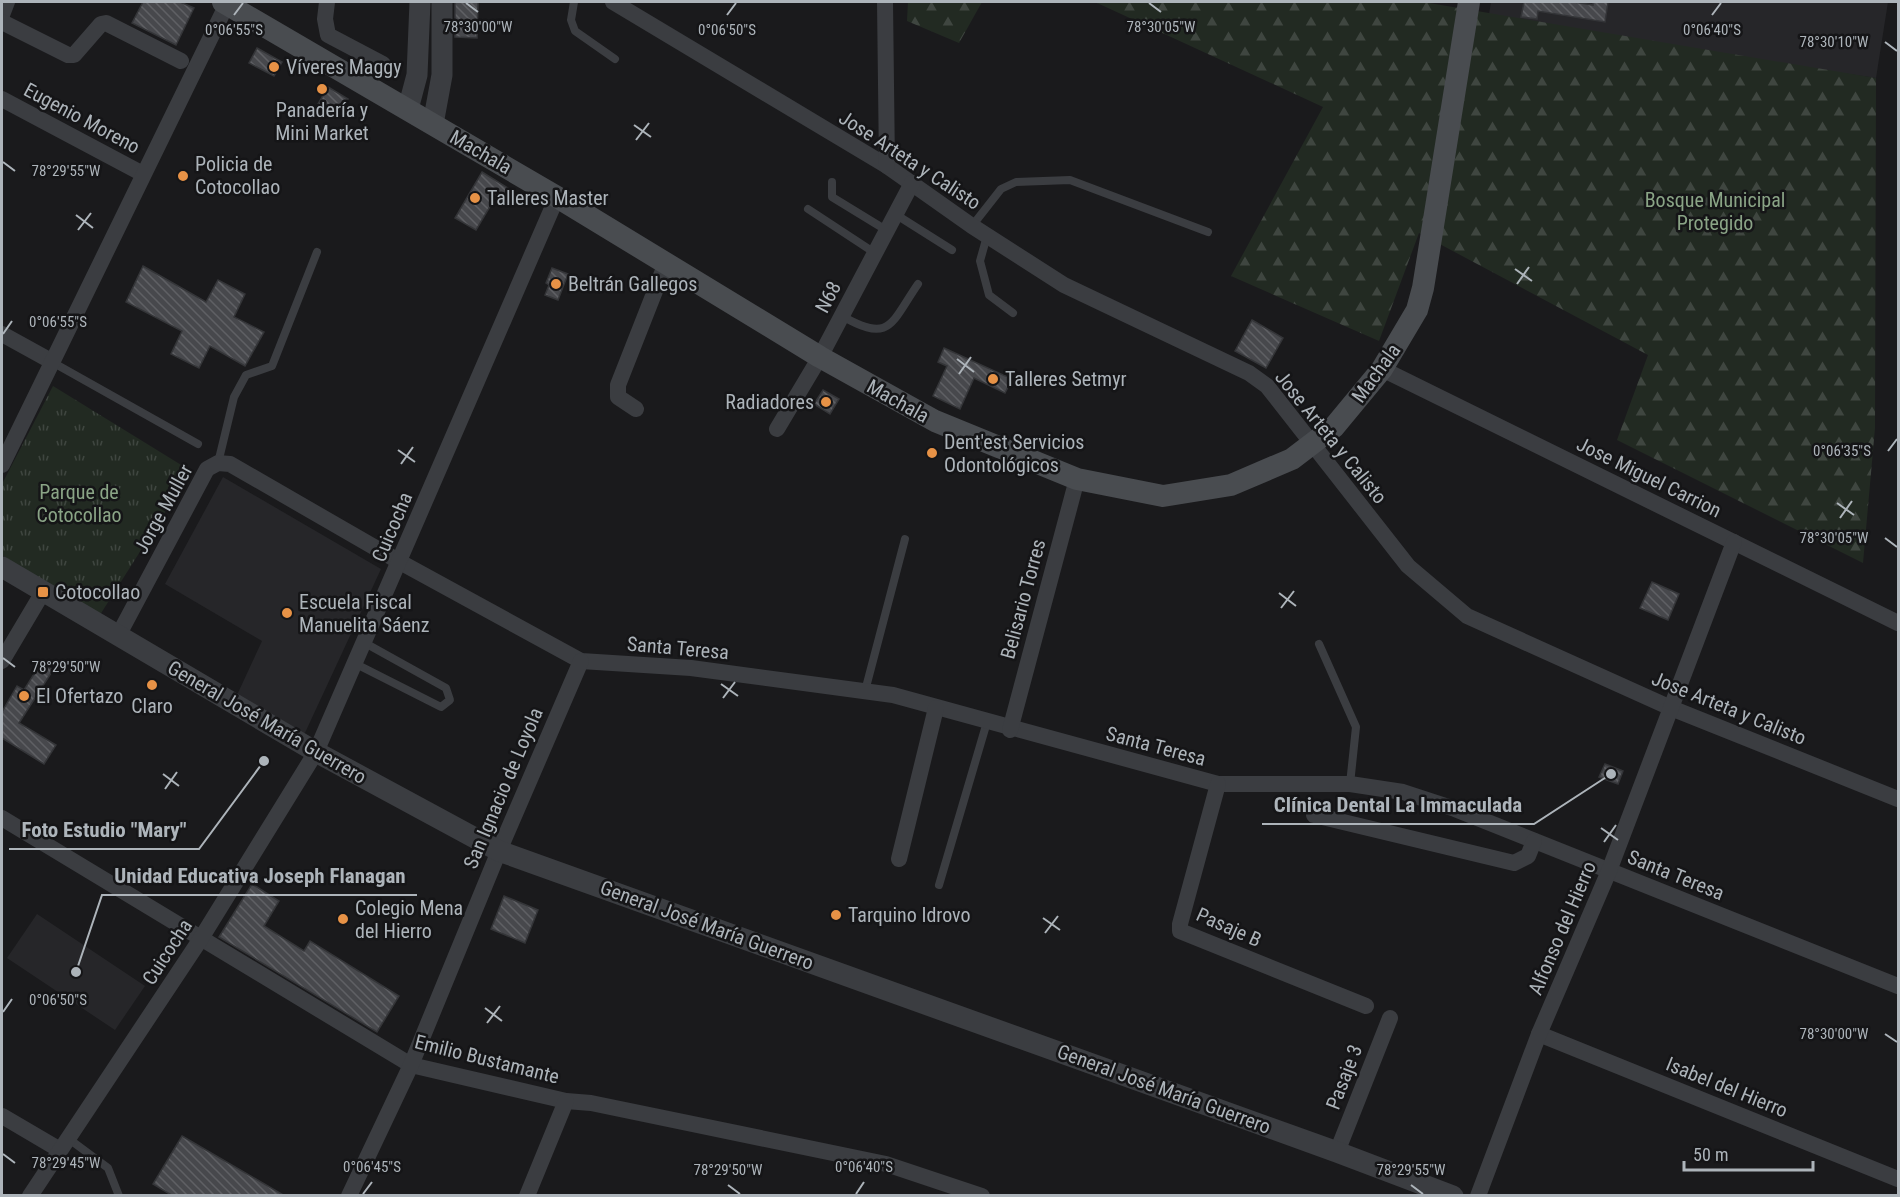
<svg xmlns="http://www.w3.org/2000/svg" width="1900" height="1197" viewBox="0 0 1900 1197" font-family="'Roboto Condensed',sans-serif">
<style>
.built{fill:#262629}
.forest{fill:url(#forest-firs)}
.park{fill:url(#park-tufts)}
.building{fill:url(#building-back-hatch);stroke:#343538;stroke-width:1.5}
.lines{fill:none;stroke-linecap:round;stroke-linejoin:round}
.service{stroke:#3b3d41;stroke-width:8}
.minor{stroke:#3b3d41;stroke-width:16}
.tertiary{stroke:#3b3d41;stroke-width:21}
.secondary{stroke:#494c50;stroke-width:22}
.ticks{fill:none;stroke:#adb4ba;stroke-width:2}
.poi-dot{fill:#e79246;stroke:#151517;stroke-width:2}
.labels{text-anchor:middle;stroke-width:5;stroke-linejoin:round;paint-order:stroke}
.poi-label{font-size:20px;fill:#adb4ba;stroke:#151517;text-anchor:start}
.street-label{font-size:20px;fill:#adb4ba;stroke:#151517}
.park-label{font-size:20px;fill:#8aa486;stroke:#151517}
.ticks-label{font-size:15px;text-anchor:middle;fill:#adb4ba;stroke:#151517;stroke-width:5;stroke-linejoin:round;paint-order:stroke}
.leader{fill:none;stroke:#adb4ba;stroke-width:2}
.callout-dot{fill:#adb4ba;stroke:#151517;stroke-width:2}
.callout-label{font-size:21px;text-anchor:middle;font-weight:bold;fill:#adb4ba;stroke:#151517;stroke-width:5;stroke-linejoin:round;paint-order:stroke}
</style>
<defs>
<pattern id="forest-firs" width="22" height="20" patternUnits="userSpaceOnUse" patternTransform="scale(1.5)"><rect width="22" height="20" fill="#222a22"/><path d="M5 1l3.5 6h-7zM16 11l3.5 6h-7z" fill="#3f4640"/></pattern>
<pattern id="park-tufts" width="24" height="20" patternUnits="userSpaceOnUse" patternTransform="scale(1.5)"><rect width="24" height="20" fill="#222a22"/><path d="M3 7l-1-3M5 7V3M7 7l1-3M15 17l-1-3M17 17v-4M19 17l1-3" fill="none" stroke="#3f4640"/></pattern>
<pattern id="building-back-hatch" width="6" height="6" patternUnits="userSpaceOnUse" patternTransform="scale(1.5)"><rect width="6" height="6" fill="#47484c"/><path d="M-1 5l2 2M0 0l6 6M5-1l2 2" fill="none" stroke="#5f6064"/></pattern>
</defs>
<rect width="100%" height="100%" fill="#1a1a1c"/>
<g class="built">
<polygon points="1491,2 1888,2 1876,78 1488,21"/>
<polygon points="223,477 381,569 304,735 237,695 262,641 165,584"/>
<polygon points="37,914 145,986 115,1030 7,958"/>
</g>
<g class="forest">
<polygon points="908,2 982,2 959,43 907,21"/>
<polygon points="1095,2 1423,2 1876,78 1875,428 1863,563 1617,440 1648,355 1419,233 1379,341 1231,276 1323,107"/>
</g>
<polygon class="park" points="53,386 191,471 98,618 2,555 2,484"/>
<g class="building">
<polygon points="143,2 180,2 194,8 176,45 132,23"/>
<polygon points="455,2 478,2 477,38 455,37"/>
<polygon points="1524,2 1574,2 1593,5 1593,2 1608,2 1605,22 1538,11 1537,19 1521,17"/>
<polygon points="257,48 282,62 274,76 249,63"/>
<polygon points="328,87 348,99 337,117 318,104"/>
<polygon points="482,172 511,190 503,203 495,198 476,230 455,218"/>
<polygon points="143,266 206,302 218,280 245,294 234,317 264,332 245,366 210,346 199,368 171,354 182,331 126,302"/>
<polygon points="552,268 568,274 558,300 545,295 549,285 546,283"/>
<polygon points="1252,320 1283,338 1266,368 1235,351"/>
<polygon points="944,348 1012,379 1005,393 974,378 960,409 933,396 947,366 938,362"/>
<polygon points="823,390 839,399 830,414 814,404"/>
<polygon points="1652,582 1679,594 1668,620 1640,608"/>
<polygon points="41,663 53,670 19,723 56,745 44,764 2,738 2,712 17,686 24,690"/>
<polygon points="1605,764 1623,771 1618,784 1599,777"/>
<polygon points="252,884 279,901 264,926 304,951 310,941 399,996 377,1032 219,937"/>
<polygon points="504,896 538,910 525,943 491,929"/>
<polygon points="182,1136 285,1196 173,1196 153,1184"/>
</g>
<g class="lines">
<g class="service">
<polyline points="574,2 571,20 575,31 615,59"/>
<polyline points="832,182 832,197 886,230"/>
<polyline points="808,209 875,253"/>
<polyline points="895,214 952,250"/>
<polyline points="972,226 1001,189 1016,182 1070,180 1208,232"/>
<polyline points="987,236 980,261 989,295 1013,313"/>
<path d="M842 316C891 344 891 323 918 284"/>
<polyline points="52,362 198,444"/>
<polyline points="218,463 234,397 246,375 272,366 317,252"/>
<polyline points="1319,644 1356,727 1350,784"/>
<polyline points="356,664 441,707 450,700 446,688 365,643"/>
<polyline points="865,691 905,539"/>
<polyline points="939,885 987,722"/>
<polyline points="69,1139 108,1168 119,1196"/>
</g>
<g class="minor">
<polyline points="327,2 325,19 328,35 383,64"/>
<polyline points="613,2 887,166 972,226 1064,285 1249,373 1267,386 1408,566 1467,616 1671,708 1898,799"/>
<polyline points="885,2 887,166"/>
<polyline points="2,15 7,2"/>
<polyline points="2,22 68,55 74,55 101,24 106,23 181,61"/>
<polyline points="2,99 143,174"/>
<polyline points="2,334 51,361"/>
<polyline points="1382,369 1898,623"/>
<polyline points="636,409 618,397 618,385 666,263"/>
<polyline points="777,429 820,357 912,183"/>
<polyline points="2,465 227,4"/>
<polyline points="118,636 207,469 218,463 230,464 400,562 581,661 691,668 893,695 1218,784 1350,784 1403,792 1455,809 1898,986"/>
<polyline points="2,661 43,592"/>
<polyline points="1010,730 1077,479"/>
<polyline points="1218,784 1180,924 1180,931 1366,1006"/>
<polyline points="1314,815 1514,863 1528,856 1534,841"/>
<polyline points="2,818 411,1065 566,1101 591,1103 886,1164 982,1196"/>
<polyline points="899,859 936,708"/>
<polyline points="1539,1034 1898,1179"/>
<polyline points="2,1116 60,1150"/>
<polyline points="1337,1152 1390,1018"/>
<polyline points="30,1196 200,940 316,752 557,197"/>
<polyline points="349,1196 411,1065 499,851 581,661"/>
<polyline points="527,1196 566,1101"/>
<polyline points="1478,1196 1539,1034 1609,871 1734,542"/>
</g>
<g class="tertiary">
<polyline points="408,109 417,75 420,2"/>
<polyline points="433,124 442,75 442,2"/>
<polyline points="2,567 316,752 499,851 1337,1152 1453,1196"/>
</g>
<polyline class="secondary" points="223,2 557,197 820,357 935,421 1077,479 1163,496 1231,485 1292,459 1334,427 1382,369 1417,310 1423,288 1469,2"/>
</g>
<path class="ticks" d="M466 3 478 12M1149 3 1161 12M234 15 243 3M727 15 736 3M1712 15 1721 3M1885 42 1897 51M634 125 651 137M636 140 649 123M3 162 15 171M76 215 93 228M78 230 91 213M1515 269 1532 281M1517 284 1529 267M3 334 12 321M957 359 974 372M959 374 971 357M398 450 415 462M1888 451 1897 439M401 464 413 447M1837 503 1854 515M1840 518 1852 501M1885 538 1897 547M1279 593 1296 606M1281 608 1294 591M3 658 15 667M721 684 738 696M723 698 735 682M163 774 179 786M165 789 177 772M1601 828 1618 840M1604 842 1616 825M1043 918 1060 930M1045 933 1058 916M485 1008 502 1021M3 1012 12 999M487 1023 500 1006M1885 1034 1897 1042M3 1154 15 1163M728 1185 740 1194M1411 1185 1423 1194M363 1194 372 1182M856 1194 864 1182"/>
<g class="poi-dot">
<circle cx="274" cy="67" r="6"/>
<circle cx="322" cy="89" r="6"/>
<circle cx="183" cy="176" r="6"/>
<circle cx="475" cy="198" r="6"/>
<circle cx="556" cy="284" r="6"/>
<circle cx="993" cy="379" r="6"/>
<circle cx="826" cy="402" r="6"/>
<circle cx="932" cy="453" r="6"/>
<rect x="37" y="586" width="12" height="12" rx="3"/>
<circle cx="287" cy="613" r="6"/>
<circle cx="152" cy="685" r="6"/>
<circle cx="24" cy="696" r="6"/>
<circle cx="836" cy="915" r="6"/>
<circle cx="343" cy="919" r="6"/>
</g>
<g class="labels">
<g class="poi-label">
<text x="286" y="74">Víveres Maggy</text>
<text x="322" y="117" text-anchor="middle">Panadería y<tspan x="322" dy="23">Mini Market</tspan></text>
<text x="195" y="171">Policia de<tspan x="195" dy="23">Cotocollao</tspan></text>
<text x="487" y="205">Talleres Master</text>
<text x="568" y="291">Beltrán Gallegos</text>
<text x="1005" y="386">Talleres Setmyr</text>
<text x="814" y="409" text-anchor="end">Radiadores</text>
<text x="944" y="449">Dent'est Servicios<tspan x="944" dy="23">Odontológicos</tspan></text>
<text x="55" y="599">Cotocollao</text>
<text x="299" y="609">Escuela Fiscal<tspan x="299" dy="23">Manuelita Sáenz</tspan></text>
<text x="36" y="703">El Ofertazo</text>
<text x="152" y="713" text-anchor="middle">Claro</text>
<text x="355" y="915">Colegio Mena<tspan x="355" dy="23">del Hierro</tspan></text>
<text x="848" y="922">Tarquino Idrovo</text>
</g>
<g class="street-label">
<text transform="translate(82 118) rotate(28)" y="7">Eugenio Moreno</text>
<text transform="translate(481 152) rotate(30)" y="7">Machala</text>
<text transform="translate(910 160) rotate(33)" y="7">Jose Arteta y Calisto</text>
<text transform="translate(828 297) rotate(-62)" y="7">N68</text>
<text transform="translate(1376 373) rotate(-54)" y="7">Machala</text>
<text transform="translate(898 401) rotate(29)" y="7">Machala</text>
<text transform="translate(1331 437) rotate(51)" y="7">Jose Arteta y Calisto</text>
<text transform="translate(1649 477) rotate(26)" y="7">Jose Miguel Carrion</text>
<text transform="translate(163 509) rotate(-61)" y="7">Jorge Muller</text>
<text transform="translate(392 527) rotate(-67)" y="7">Cuicocha</text>
<text transform="translate(1023 599) rotate(-75)" y="7">Belisario Torres</text>
<text transform="translate(678 648) rotate(5)" y="7">Santa Teresa</text>
<text transform="translate(1729 708) rotate(22)" y="7">Jose Arteta y Calisto</text>
<text transform="translate(267 722) rotate(30)" y="7">General José María Guerrero</text>
<text transform="translate(1156 746) rotate(15)" y="7">Santa Teresa</text>
<text transform="translate(503 788) rotate(-67)" y="7">San Ignacio de Loyola</text>
<text transform="translate(1676 875) rotate(22)" y="7">Santa Teresa</text>
<text transform="translate(707 925) rotate(20)" y="7">General José María Guerrero</text>
<text transform="translate(1229 927) rotate(24)" y="7">Pasaje B</text>
<text transform="translate(1562 928) rotate(-67)" y="7">Alfonso del Hierro</text>
<text transform="translate(167 952) rotate(-57)" y="7">Cuicocha</text>
<text transform="translate(487 1059) rotate(14)" y="7">Emilio Bustamante</text>
<text transform="translate(1344 1077) rotate(-69)" y="7">Pasaje 3</text>
<text transform="translate(1727 1087) rotate(22)" y="7">Isabel del Hierro</text>
<text transform="translate(1164 1089) rotate(20)" y="7">General José María Guerrero</text>
</g>
<g class="park-label">
<text x="1715" y="207">Bosque Municipal<tspan x="1715" dy="23">Protegido</tspan></text>
<text x="79" y="499">Parque de<tspan x="79" dy="23">Cotocollao</tspan></text>
</g>
</g>
<g class="ticks-label">
<text x="478" y="32">78°30'00"W</text>
<text x="1161" y="32">78°30'05"W</text>
<text x="234" y="35">0°06'55"S</text>
<text x="727" y="35">0°06'50"S</text>
<text x="1712" y="35">0°06'40"S</text>
<text x="1834" y="47">78°30'10"W</text>
<text x="66" y="176">78°29'55"W</text>
<text x="58" y="327">0°06'55"S</text>
<text x="1842" y="456">0°06'35"S</text>
<text x="1834" y="543">78°30'05"W</text>
<text x="66" y="672">78°29'50"W</text>
<text x="58" y="1005">0°06'50"S</text>
<text x="1834" y="1039">78°30'00"W</text>
<text x="66" y="1168">78°29'45"W</text>
<text x="372" y="1172">0°06'45"S</text>
<text x="864" y="1172">0°06'40"S</text>
<text x="728" y="1175">78°29'50"W</text>
<text x="1411" y="1175">78°29'55"W</text>
</g>
<path class="leader" d="M1611 774L1534 824H1262M264 761L199 849H9M76 972L102 895H417"/>
<g class="callout-dot">
<circle cx="1611" cy="774" r="6"/>
<circle cx="264" cy="761" r="6"/>
<circle cx="76" cy="972" r="6"/>
</g>
<g class="callout-label">
<text x="1398" y="812">Clínica Dental La Immaculada</text>
<text x="104" y="837">Foto Estudio "Mary"</text>
<text x="260" y="883">Unidad Educativa Joseph Flanagan</text>
</g>
<rect width="1900" height="1197" fill="none" stroke="#adb4ba" stroke-width="6"/>
<path d="M1684 1161v9h129v-9" fill="none" stroke="#adb4ba" stroke-width="3"/>
<text x="1693" y="1161" font-size="18" fill="#adb4ba" stroke="#151517" stroke-width="4.5" paint-order="stroke">50 m</text>
</svg>
